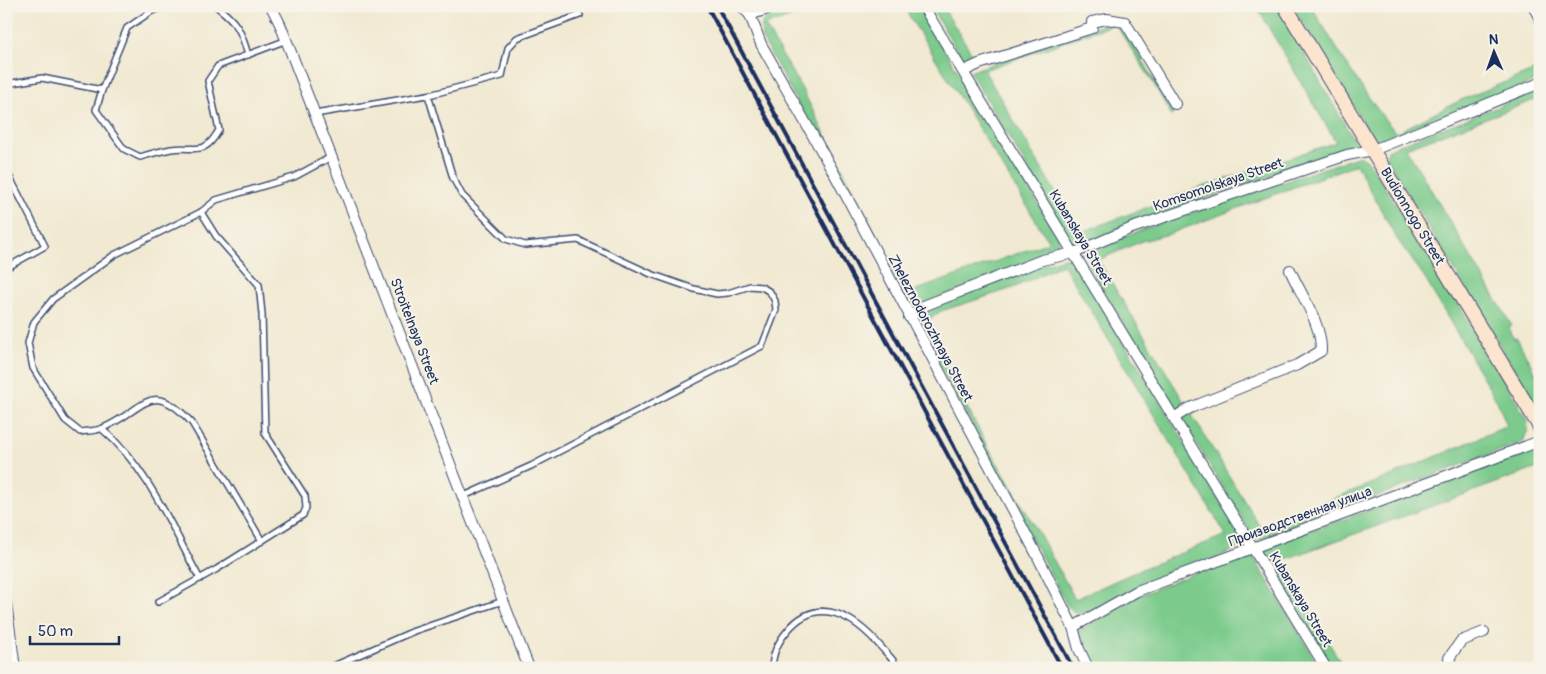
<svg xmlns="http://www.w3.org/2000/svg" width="1546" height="674" viewBox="0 0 1546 674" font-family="Pangolin,sans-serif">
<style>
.green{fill:#7ccb8c;stroke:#4c7d75;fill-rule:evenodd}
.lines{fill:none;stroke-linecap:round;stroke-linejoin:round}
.lane-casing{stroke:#3b4b6f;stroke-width:8}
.street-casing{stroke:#3b4b6f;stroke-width:12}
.secondary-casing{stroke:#3b4b6f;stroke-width:16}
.lane{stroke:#fff;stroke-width:5}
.street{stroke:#fff;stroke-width:10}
.secondary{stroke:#fce5cf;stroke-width:14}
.rail{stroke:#1b2f5e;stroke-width:4}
.labels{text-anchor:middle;stroke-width:4;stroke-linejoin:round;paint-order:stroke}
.street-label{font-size:14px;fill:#1b2f5e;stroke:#f7f3e8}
</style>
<rect width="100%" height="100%" fill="#f7f3e8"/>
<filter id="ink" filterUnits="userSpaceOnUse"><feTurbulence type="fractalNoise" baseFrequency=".02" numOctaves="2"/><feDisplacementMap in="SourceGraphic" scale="10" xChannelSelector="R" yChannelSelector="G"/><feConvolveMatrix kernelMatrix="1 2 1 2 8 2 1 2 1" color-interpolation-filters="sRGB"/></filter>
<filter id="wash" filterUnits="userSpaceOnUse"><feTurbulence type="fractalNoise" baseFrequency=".0096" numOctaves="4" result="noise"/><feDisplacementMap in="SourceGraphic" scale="20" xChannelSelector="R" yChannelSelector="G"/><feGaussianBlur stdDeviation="1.12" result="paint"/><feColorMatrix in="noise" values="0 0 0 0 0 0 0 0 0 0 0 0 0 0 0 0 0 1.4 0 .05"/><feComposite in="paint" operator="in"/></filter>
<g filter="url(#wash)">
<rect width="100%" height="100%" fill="#f1e9d1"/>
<g class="green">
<path d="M785 6H821L765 26 803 91 906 294 1049 242 903 6H918L1057 235 1059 248 1051 254 911 309 762 38C759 18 767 13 785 6Z"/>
<polygon points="930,6 942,6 976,60 964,61"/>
<polygon points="1256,6 1277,6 1356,144 1353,147 1117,229 1108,235 1077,247 1072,243 970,72 1036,47 1108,23 1116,23 1124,28 1174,114 1172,116 1151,79 1115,24 984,70 1079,233 1196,189 1336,142"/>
<path d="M1293 6H1311C1338 50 1363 94 1396 133L1461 100 1540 68V79L1377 145Z"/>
<polygon points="1540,91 1540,98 1406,148 1512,326 1509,328 1514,339 1517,338 1540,382 1540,411 1386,157 1388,150 1398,145"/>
<path d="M1360 156 1369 162 1478 335 1527 420 1528 429 1523 442 1258 540 1253 537 1089 266 1092 253 1112 241 1147 228ZM1356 164 1397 239 1421 272 1498 403 1507 426 1386 478 1260 527 1098 260 1142 241 1169 234Z"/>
<path d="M1067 257 1076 263 1244 541 1240 547 1218 557 1116 597 1089 612 1075 613 1067 605 917 322C931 299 1038 266 1067 257ZM1063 264 1226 535 1144 568 1075 599 1041 537 988 447 925 328 929 319 941 311 1013 288Z"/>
<polygon points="1535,448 1540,449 1540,467 1280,561 1344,668 1331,668 1264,556 1266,546 1422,492"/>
<polygon points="1250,551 1320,668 1091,668 1081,649 1078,631 1138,596"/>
</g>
</g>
<g filter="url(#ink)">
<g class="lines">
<defs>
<g id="lane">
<path d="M216 6C237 22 241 30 248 55"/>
<path d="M6 84 42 78 102 90 96 110 124 149 140 157C150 154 161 151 171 149 196 145 203 158 219 130L208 81 218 66 287 40"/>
<polyline points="102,90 127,28 152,11 167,6"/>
<polyline points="428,95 453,178 462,195 506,239 525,245 578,240 651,274 694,289 717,294 728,293 750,286 762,287 770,292 775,301 776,310 762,346 531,466 464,496"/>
<polyline points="315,114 433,94 502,76 508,48 517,38 580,15"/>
<polyline points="6,170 45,246 6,268"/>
<path d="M102 429C148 468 171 526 200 579"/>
<path d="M262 541 192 423C151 377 145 410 103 428 97 431 87 431 80 432L65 420 33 368 28 343 34 322 53 299 114 255 201 212 216 200 294 177 331 157"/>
<polyline points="158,602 217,569 303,515 306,508 305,496 265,433 262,314 259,285 216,236 201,212"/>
<polyline points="329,668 414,631 503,601"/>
<path d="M772 668C773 652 778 642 788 630 819 593 856 618 881 647 887 654 894 660 898 668"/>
</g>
<g id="street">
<polyline points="271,6 280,24 529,668"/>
<polyline points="741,6 750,15 761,44 834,173 1037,555 1073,627 1079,649 1088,668"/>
<polyline points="923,6 1326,668"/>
<polyline points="1533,6 1540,19"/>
<polyline points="750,15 775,6"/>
<polyline points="964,71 979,64 1092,28 1092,22 1107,19 1125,22 1175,104"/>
<polyline points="909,317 926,305 1042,260 1074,253 1132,228 1347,155 1373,150 1540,83"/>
<path d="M1175 417 1190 408 1297 365 1321 351C1322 324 1301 295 1290 270"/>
<polyline points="6,603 15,668"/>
<polyline points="1073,627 1137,591 1540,441"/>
<polyline points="1452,668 1449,658 1461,641 1484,632"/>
</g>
<polyline id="secondary" points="1285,6 1540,427"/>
</defs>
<use href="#lane" class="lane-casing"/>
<use href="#street" class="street-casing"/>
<use href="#secondary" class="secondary-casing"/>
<use href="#lane" class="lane"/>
<use href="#street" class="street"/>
<use href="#secondary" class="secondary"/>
<g class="rail">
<polyline points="707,6 1062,668"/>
<polyline points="717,6 1073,668"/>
</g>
</g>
</g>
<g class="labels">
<g class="street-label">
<text transform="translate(1218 184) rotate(-19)" y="5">Komsomolskaya Street</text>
<text transform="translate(1413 216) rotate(59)" y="5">Budionnogo Street</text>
<text transform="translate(1081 237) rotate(59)" y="5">Kubanskaya Street</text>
<text transform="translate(931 328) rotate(62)" y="5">Zheleznodorozhnaya Street</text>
<text transform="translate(415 331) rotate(69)" y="5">Stroitelnaya Street</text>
<text transform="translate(1300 516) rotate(-20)" y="5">Производственная улица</text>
<text transform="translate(1301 599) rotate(59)" y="5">Kubanskaya Street</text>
</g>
</g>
<rect width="1546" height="674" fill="none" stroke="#f7f3e8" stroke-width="25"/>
<g transform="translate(1494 52) rotate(358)" stroke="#f7f3e8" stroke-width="4" paint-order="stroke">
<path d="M0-4L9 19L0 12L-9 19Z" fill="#1b2f5e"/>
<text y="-8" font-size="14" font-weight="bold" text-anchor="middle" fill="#1b2f5e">N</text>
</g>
<path d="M30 636v8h89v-8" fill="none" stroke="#1b2f5e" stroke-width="2.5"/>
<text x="38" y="636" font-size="15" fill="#1b2f5e" stroke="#f7f3e8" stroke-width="4" paint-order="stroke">50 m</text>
</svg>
